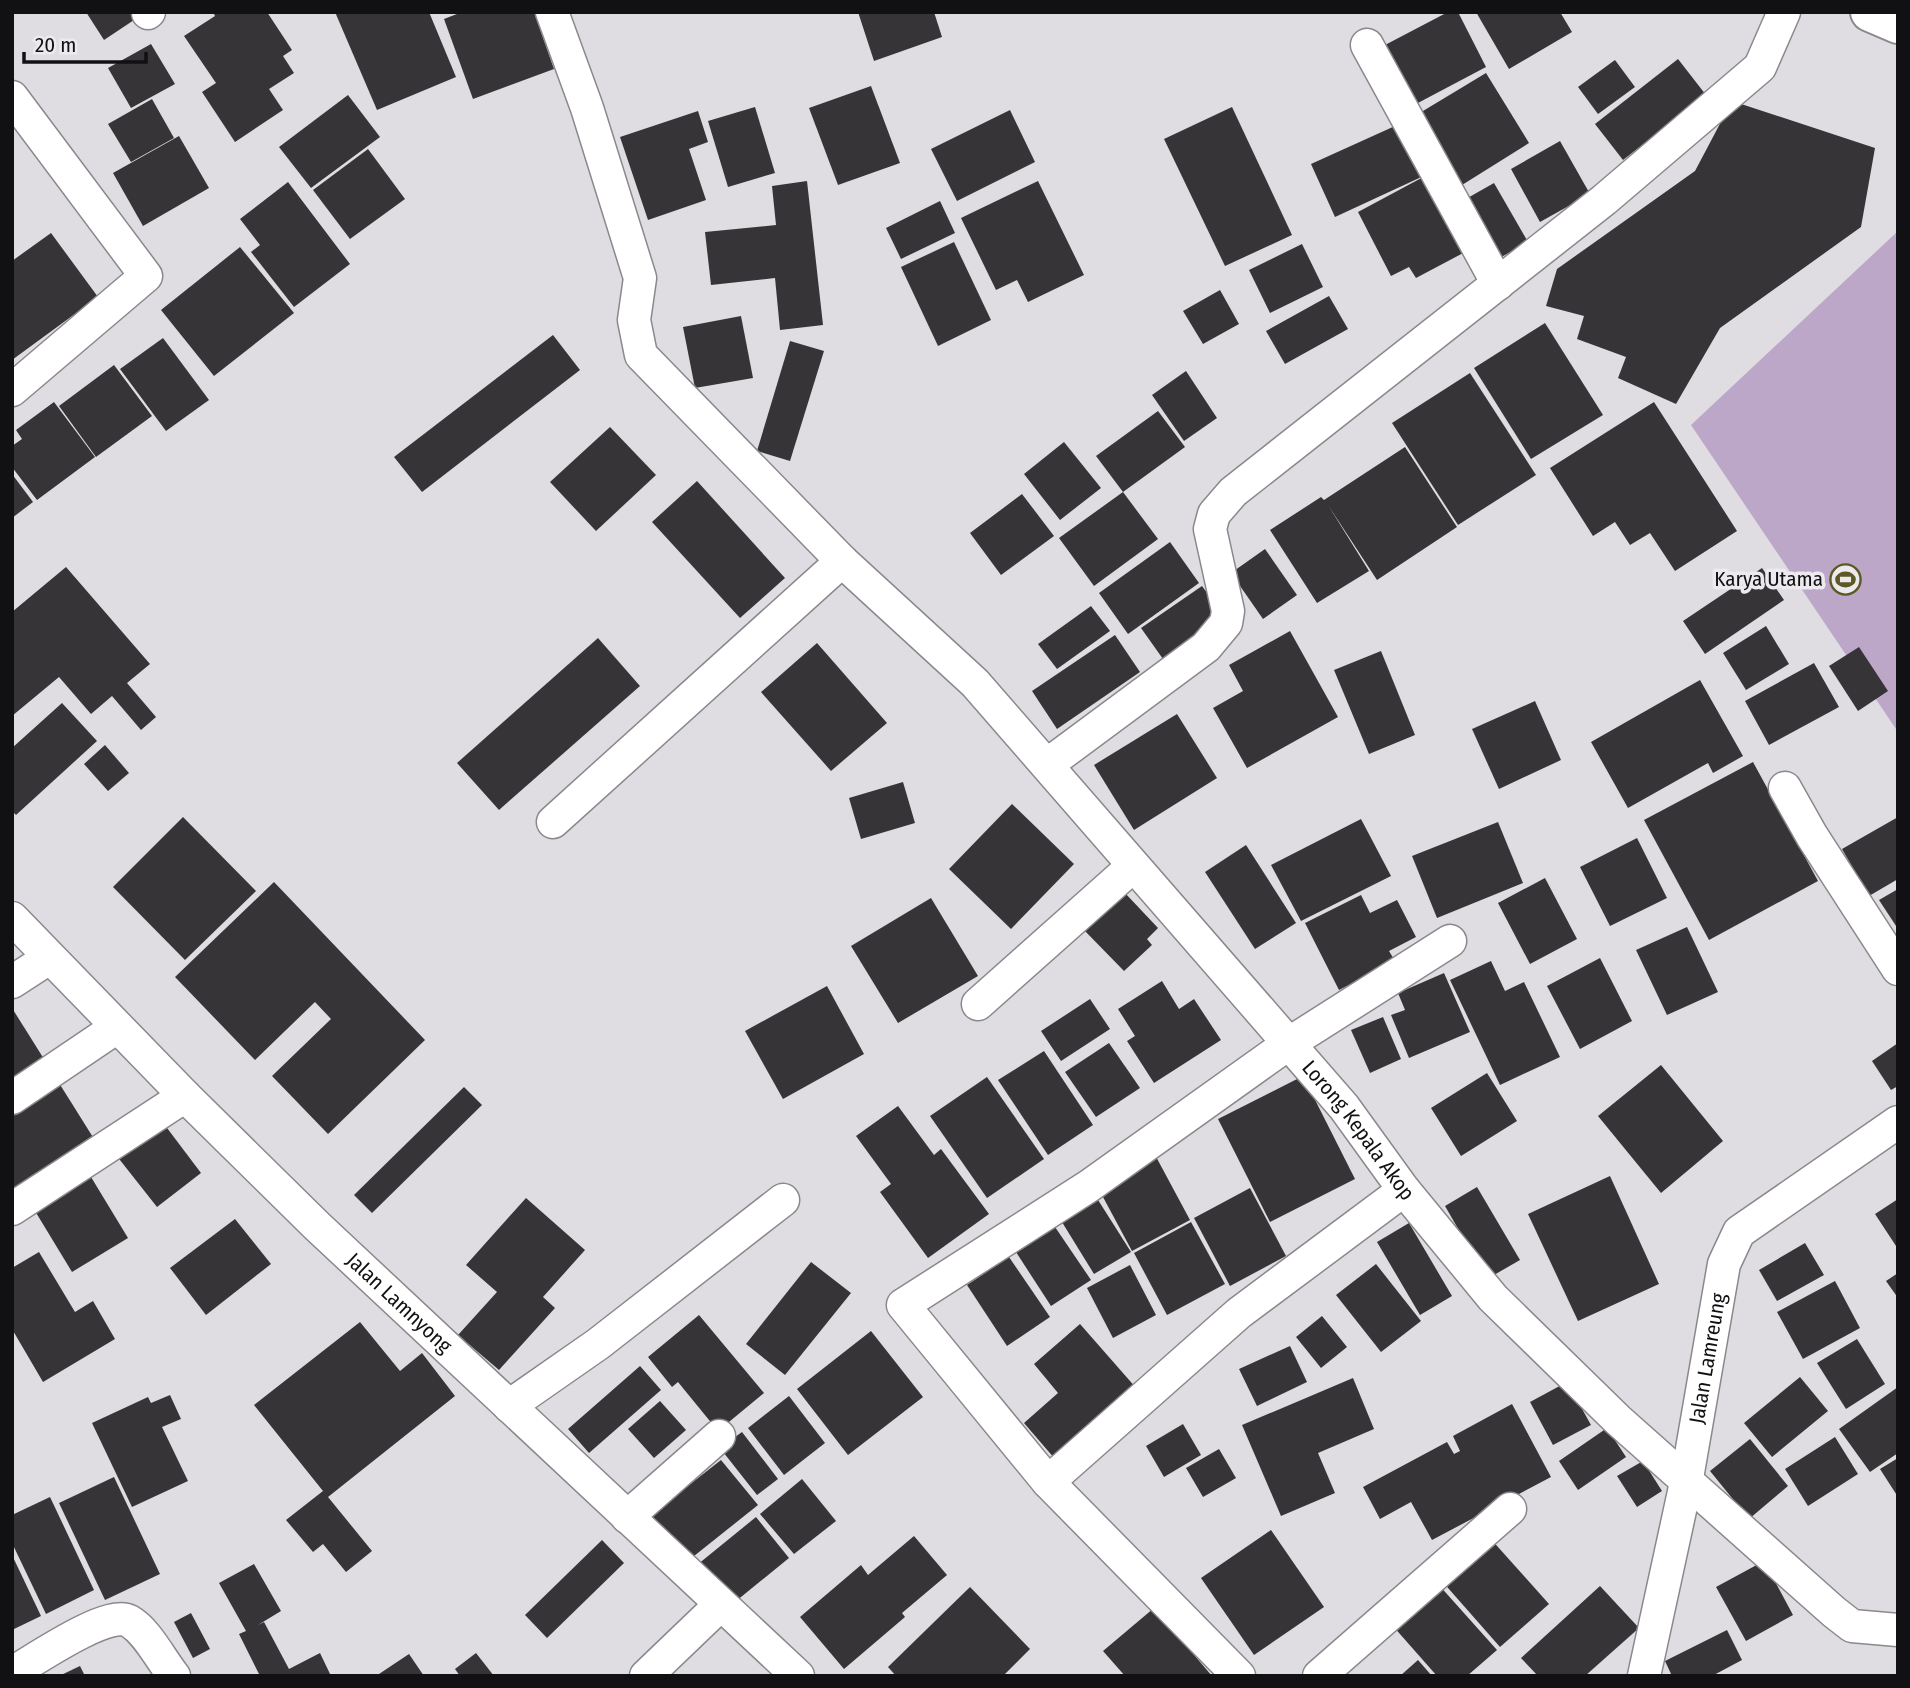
<svg xmlns="http://www.w3.org/2000/svg" width="1910" height="1688" viewBox="0 0 1910 1688" font-family="'Fira Sans Condensed',sans-serif">
<style>
.green{fill:#bca7c8}
.building{fill:#373438}
.lines{fill:none;stroke-linecap:round;stroke-linejoin:round}
.street-casing{stroke:#8b888d;stroke-width:35}
.secondary-casing{stroke:#8b888d;stroke-width:42}
.street{stroke:#fff;stroke-width:32}
.secondary{stroke:#fff;stroke-width:38}
.labels{text-anchor:middle;stroke-width:7;stroke-linejoin:round;paint-order:stroke}
.poi-label{font-size:21px;fill:#111012;stroke:#edeaef;text-anchor:end}
.street-label{font-size:21px;fill:#111012;stroke:#edeaef}
</style>
<rect width="100%" height="100%" fill="#e0dde2"/>
<polygon class="green" points="1898,231 1898,732 1691,425"/>
<g class="building">
<polygon points="86,12 146,12 104,40"/>
<polygon points="213,12 267,12 292,50 283,56 294,73 269,89 283,110 235,142 202,92 216,83 184,36 215,16"/>
<polygon points="335,12 429,12 456,77 377,110"/>
<polygon points="462,12 534,12 554,69 473,99 444,19"/>
<polygon points="858,12 934,12 942,37 874,61"/>
<polygon points="1448,12 1458,12 1486,67 1416,104 1385,45"/>
<polygon points="1476,12 1560,12 1572,32 1509,69"/>
<polygon points="151,44 175,84 131,108 108,68"/>
<polygon points="1678,59 1706,95 1623,160 1595,124"/>
<polygon points="1615,60 1635,87 1598,114 1578,87"/>
<polygon points="1486,73 1529,143 1462,185 1418,114"/>
<polygon points="871,86 900,163 838,185 809,108"/>
<polygon points="348,95 380,137 311,188 279,147"/>
<polygon points="152,99 174,138 131,162 108,124"/>
<polygon points="1732,101 1875,148 1861,227 1720,328 1676,404 1618,378 1626,357 1577,339 1584,316 1546,306 1557,269 1695,171"/>
<polygon points="755,107 775,173 728,187 708,121"/>
<polygon points="1232,107 1292,235 1225,266 1164,139"/>
<polygon points="1010,110 1035,162 957,201 931,149"/>
<polygon points="698,111 708,142 689,149 706,200 648,220 620,137"/>
<polygon points="1406,121 1430,173 1335,217 1311,164"/>
<polygon points="179,136 209,188 143,226 113,173"/>
<polygon points="1560,141 1590,194 1540,222 1511,169"/>
<polygon points="368,149 405,199 350,239 313,190"/>
<polygon points="1427,175 1467,251 1416,278 1409,267 1391,276 1358,212"/>
<polygon points="807,181 823,325 780,330 775,278 711,285 705,232 776,225 772,186"/>
<polygon points="1038,181 1084,275 1028,302 1017,280 996,290 961,218"/>
<polygon points="288,182 350,264 294,307 251,252 260,245 240,219"/>
<polygon points="1494,183 1528,242 1489,264 1457,204"/>
<polygon points="940,201 955,233 901,259 886,228"/>
<polygon points="51,233 98,297 12,360 12,261"/>
<polygon points="954,242 991,320 938,346 901,267"/>
<polygon points="1302,244 1323,287 1270,313 1249,270"/>
<polygon points="240,247 294,313 214,376 161,310"/>
<polygon points="1220,290 1239,324 1203,344 1183,311"/>
<polygon points="1329,296 1348,329 1285,364 1266,331"/>
<polygon points="741,316 753,378 695,388 683,327"/>
<polygon points="1545,323 1603,415 1531,459 1474,368"/>
<polygon points="553,335 580,370 422,492 394,457"/>
<polygon points="163,338 209,400 166,431 120,369"/>
<polygon points="790,341 824,351 790,461 757,451"/>
<polygon points="114,365 152,416 96,457 59,406"/>
<polygon points="1186,371 1217,418 1184,441 1152,395"/>
<polygon points="1470,373 1536,475 1458,525 1392,423"/>
<polygon points="54,402 95,457 37,500 12,467 12,446 22,439 16,430"/>
<polygon points="1654,402 1737,531 1675,571 1650,533 1630,545 1615,522 1593,536 1550,468"/>
<polygon points="1158,411 1185,447 1123,492 1096,456"/>
<polygon points="610,427 656,475 596,531 550,482"/>
<polygon points="1064,442 1101,488 1060,520 1024,474"/>
<polygon points="1405,447 1457,527 1377,580 1328,505 1369,571 1317,603 1270,530 1321,497 1324,500"/>
<polygon points="12,474 33,502 12,518"/>
<polygon points="697,481 785,578 740,618 652,522"/>
<polygon points="1123,492 1158,539 1094,586 1059,538"/>
<polygon points="1022,494 1054,536 1001,575 970,533"/>
<polygon points="1170,542 1199,583 1128,634 1099,593"/>
<polygon points="1265,549 1297,595 1263,619 1231,573"/>
<polygon points="66,567 150,664 127,683 156,717 141,730 112,696 91,714 59,677 12,716 12,612"/>
<polygon points="1762,568 1784,600 1705,654 1683,621"/>
<polygon points="1202,586 1224,616 1163,659 1141,628"/>
<polygon points="1091,606 1110,631 1057,669 1038,644"/>
<polygon points="1766,626 1789,664 1746,690 1723,653"/>
<polygon points="1290,631 1338,717 1247,768 1213,708 1243,691 1229,665"/>
<polygon points="1115,635 1140,672 1057,729 1032,691"/>
<polygon points="598,638 640,686 499,810 457,763"/>
<polygon points="817,643 887,723 831,771 761,692"/>
<polygon points="1859,647 1888,691 1858,711 1829,666"/>
<polygon points="1381,651 1415,735 1369,754 1334,670"/>
<polygon points="1814,663 1839,707 1769,745 1745,701"/>
<polygon points="1700,680 1743,756 1713,773 1708,763 1628,808 1591,742"/>
<polygon points="1535,701 1561,760 1499,789 1472,729"/>
<polygon points="62,703 97,741 16,815 12,811 12,748"/>
<polygon points="1177,714 1217,778 1134,830 1094,765"/>
<polygon points="105,745 129,773 108,791 84,764"/>
<polygon points="1753,762 1818,881 1709,940 1644,820"/>
<polygon points="903,782 915,823 861,839 849,798"/>
<polygon points="1012,804 1074,864 1011,929 949,869"/>
<polygon points="183,817 256,891 185,960 113,887"/>
<polygon points="1898,817 1898,879 1869,896 1842,849"/>
<polygon points="1361,819 1391,876 1301,921 1271,865"/>
<polygon points="1498,822 1523,883 1437,918 1412,856"/>
<polygon points="1637,838 1667,898 1610,926 1580,867"/>
<polygon points="1246,845 1296,923 1255,949 1205,872"/>
<polygon points="1545,878 1577,939 1530,964 1498,903"/>
<polygon points="274,882 425,1040 328,1134 272,1076 331,1019 315,1002 255,1060 175,977"/>
<polygon points="1898,889 1898,929 1879,900"/>
<polygon points="1125,893 1158,928 1147,939 1152,945 1124,971 1085,931"/>
<polygon points="1361,895 1370,913 1397,900 1416,937 1389,951 1395,961 1339,990 1305,923"/>
<polygon points="931,898 978,976 898,1023 851,946"/>
<polygon points="1687,927 1718,992 1667,1015 1636,950"/>
<polygon points="1600,958 1632,1021 1580,1049 1547,986"/>
<polygon points="1491,961 1505,991 1524,982 1560,1057 1500,1085 1450,980"/>
<polygon points="1444,973 1470,1032 1409,1058 1391,1015 1405,1010 1398,993"/>
<polygon points="1162,981 1179,1009 1194,999 1221,1040 1154,1083 1127,1041 1135,1036 1118,1009"/>
<polygon points="827,986 864,1054 783,1099 745,1031"/>
<polygon points="1090,999 1110,1029 1061,1061 1041,1031"/>
<polygon points="12,1008 101,1150 12,1205"/>
<polygon points="1383,1017 1401,1059 1370,1073 1351,1030"/>
<polygon points="1109,1043 1140,1088 1096,1117 1065,1072"/>
<polygon points="1898,1043 1898,1086 1891,1090 1872,1061"/>
<polygon points="1044,1051 1093,1125 1048,1155 998,1080"/>
<polygon points="1661,1065 1723,1141 1661,1193 1598,1116"/>
<polygon points="1487,1073 1517,1121 1461,1156 1431,1108"/>
<polygon points="1303,1076 1355,1179 1270,1222 1218,1119"/>
<polygon points="987,1077 1044,1159 987,1198 930,1116"/>
<polygon points="464,1087 482,1105 372,1213 354,1195"/>
<polygon points="898,1106 934,1155 941,1149 989,1214 928,1258 880,1192 891,1184 856,1136"/>
<polygon points="161,1120 201,1173 157,1207 116,1155"/>
<polygon points="1154,1153 1190,1220 1132,1251 1096,1184"/>
<polygon points="1610,1176 1659,1284 1578,1321 1528,1214"/>
<polygon points="91,1177 128,1238 72,1272 35,1211"/>
<polygon points="1477,1187 1520,1260 1487,1279 1445,1206"/>
<polygon points="1250,1188 1286,1256 1230,1286 1194,1218"/>
<polygon points="1093,1192 1131,1252 1094,1274 1057,1214"/>
<polygon points="526,1198 585,1250 543,1297 555,1308 499,1370 458,1335 497,1292 466,1265"/>
<polygon points="1898,1199 1898,1249 1875,1214"/>
<polygon points="235,1219 271,1264 206,1315 170,1268"/>
<polygon points="1191,1222 1225,1284 1167,1315 1134,1253"/>
<polygon points="1409,1223 1452,1296 1420,1315 1377,1242"/>
<polygon points="1053,1224 1091,1280 1051,1306 1014,1249"/>
<polygon points="1805,1243 1824,1275 1777,1301 1759,1270"/>
<polygon points="39,1252 75,1312 93,1301 115,1339 43,1382 12,1329 12,1268"/>
<polygon points="1009,1257 1050,1317 1007,1346 967,1285"/>
<polygon points="811,1262 851,1293 785,1375 746,1344"/>
<polygon points="1376,1264 1421,1321 1381,1352 1336,1295"/>
<polygon points="1130,1265 1156,1315 1113,1338 1087,1288"/>
<polygon points="1898,1273 1898,1298 1886,1281"/>
<polygon points="1835,1281 1860,1328 1803,1359 1777,1312"/>
<polygon points="699,1315 764,1393 718,1431 678,1382 672,1387 648,1357"/>
<polygon points="1322,1316 1347,1347 1321,1368 1296,1337"/>
<polygon points="360,1322 400,1371 422,1353 455,1396 328,1497 372,1551 346,1572 323,1544 313,1552 286,1520 323,1491 254,1405"/>
<polygon points="1080,1324 1137,1389 1055,1459 1024,1423 1058,1393 1034,1364"/>
<polygon points="871,1331 923,1397 848,1455 797,1389"/>
<polygon points="1857,1339 1885,1384 1846,1409 1817,1363"/>
<polygon points="1290,1346 1307,1382 1257,1406 1239,1369"/>
<polygon points="640,1366 661,1390 589,1453 568,1429"/>
<polygon points="1800,1377 1828,1411 1772,1457 1744,1423"/>
<polygon points="1353,1378 1374,1429 1318,1453 1335,1493 1281,1516 1242,1425"/>
<polygon points="1567,1382 1591,1425 1553,1445 1530,1402"/>
<polygon points="1898,1387 1898,1453 1870,1472 1839,1429"/>
<polygon points="170,1395 181,1419 162,1427 188,1481 132,1507 92,1423 148,1397 151,1403"/>
<polygon points="789,1396 825,1443 784,1475 748,1428"/>
<polygon points="660,1401 686,1430 654,1458 628,1429"/>
<polygon points="1512,1404 1551,1477 1432,1540 1411,1502 1380,1519 1363,1487 1447,1442 1454,1454 1460,1451 1453,1436"/>
<polygon points="1183,1424 1201,1455 1164,1477 1146,1446"/>
<polygon points="1607,1428 1626,1457 1578,1490 1559,1461"/>
<polygon points="742,1432 778,1479 757,1495 720,1448"/>
<polygon points="1835,1437 1858,1474 1808,1506 1785,1469"/>
<polygon points="1750,1439 1788,1486 1749,1519 1710,1471"/>
<polygon points="1219,1449 1236,1478 1203,1497 1186,1468"/>
<polygon points="1898,1458 1898,1497 1880,1469"/>
<polygon points="721,1460 758,1505 684,1564 647,1518"/>
<polygon points="1643,1461 1662,1491 1637,1507 1617,1476"/>
<polygon points="114,1477 160,1574 105,1600 59,1503"/>
<polygon points="802,1479 836,1521 794,1554 760,1514"/>
<polygon points="50,1497 94,1590 46,1614 12,1543 12,1515"/>
<polygon points="756,1517 789,1558 730,1606 697,1565"/>
<polygon points="1271,1530 1324,1607 1254,1655 1201,1578"/>
<polygon points="914,1536 947,1575 902,1613 905,1617 844,1669 800,1617 861,1565 868,1575"/>
<polygon points="1489,1537 1549,1604 1500,1647 1441,1580"/>
<polygon points="602,1540 624,1563 547,1638 525,1615"/>
<polygon points="12,1555 41,1616 12,1630"/>
<polygon points="1764,1561 1793,1615 1746,1641 1716,1587"/>
<polygon points="254,1564 281,1611 258,1625 264,1622 289,1669 320,1653 331,1676 260,1676 239,1634 246,1631 219,1583"/>
<polygon points="1438,1584 1497,1650 1467,1676 1437,1676 1392,1625"/>
<polygon points="1600,1586 1639,1628 1585,1676 1538,1676 1521,1658"/>
<polygon points="970,1587 1030,1649 1003,1676 896,1676 888,1667"/>
<polygon points="1154,1608 1212,1676 1125,1676 1103,1651"/>
<polygon points="191,1613 210,1649 193,1658 174,1622"/>
<polygon points="1727,1630 1742,1660 1712,1676 1672,1676 1665,1661"/>
<polygon points="476,1653 494,1676 460,1676 455,1669"/>
<polygon points="409,1654 424,1676 376,1676"/>
<polygon points="1418,1660 1432,1676 1400,1676"/>
<polygon points="80,1666 85,1676 59,1676"/>
</g>
<g class="lines">
<defs>
<g id="street">
<path id="s1" d="M552 12 587 108 640 278 634 320 641 355 842 561 975 683 1344 1107 1404 1190 1493 1298 1618 1420 1834 1612 1852 1626 1898 1630"/>
<polyline points="148,13 149,12"/>
<polyline points="1367,45 1498,284"/>
<polyline points="12,97 146,276 12,390"/>
<polyline points="1048,764 1206,647 1226,623 1228,611 1210,529 1214,514 1233,492 1604,200 1760,67 1784,12"/>
<polyline points="1785,788 1812,836 1898,969"/>
<polyline points="553,822 842,561"/>
<path id="s2" d="M12 918 185 1096 317 1226 798 1676"/>
<polyline points="12,982 49,958"/>
<polyline points="978,1004 1132,867"/>
<polyline points="12,1098 117,1027"/>
<polyline points="12,1209 185,1096"/>
<polyline points="509,1406 598,1344 783,1200"/>
<polyline points="1048,1482 1239,1313 1404,1190"/>
<polyline points="627,1517 719,1436"/>
<path d="M12 1673C33 1661 108 1609 129 1621 147 1631 161 1660 174 1676"/>
<polyline points="646,1676 719,1606"/>
<polyline points="1239,1676 1048,1482 903,1305 1089,1186 1288,1044 1450,941"/>
<polyline points="1319,1676 1510,1509"/>
<path id="s3" d="M1644 1676 1687 1478 1724 1264 1739 1232 1898 1122"/>
</g>
<polyline id="secondary" points="1870,12 1898,24"/>
</defs>
<use href="#street" class="street-casing"/>
<use href="#secondary" class="secondary-casing"/>
<use href="#street" class="street"/>
<use href="#secondary" class="secondary"/>
</g>
<defs>
<symbol id="stadium-ring" viewBox="-11 -11 22 22"><circle r="9.5" fill="#edeaef" stroke="#5d5825" stroke-width="1.5"/><path d="M0-5a6.5 5 0 1 0 0 10a6.5 5 0 1 0 0-10ZM-3.5-1.8h7v3.6h-7Z" fill="#5d5825"/></symbol>
</defs>
<g fill-rule="evenodd">
<use href="#stadium-ring" x="1828" y="562" width="35" height="35"/>
</g>
<g class="labels">
<g class="poi-label">
<text x="1823" y="586">Karya Utama</text>
</g>
<g class="street-label">
<text dy="7" stroke="none"><textPath href="#s1" startOffset="1416">Lorong Kepala Akop</textPath></text>
<text dy="7" stroke="none"><textPath href="#s2" startOffset="546">Jalan Lamnyong</textPath></text>
<text dy="7" stroke="none"><textPath href="#s3" startOffset="324">Jalan Lamreung</textPath></text>
</g>
</g>
<rect width="1910" height="1688" fill="none" stroke="#111012" stroke-width="28"/>
<path d="M24 52v10h122v-10" fill="none" stroke="#111012" stroke-width="3.5"/>
<text x="35" y="52" font-size="21" fill="#111012" stroke="#edeaef" stroke-width="5" paint-order="stroke">20 m</text>
</svg>
